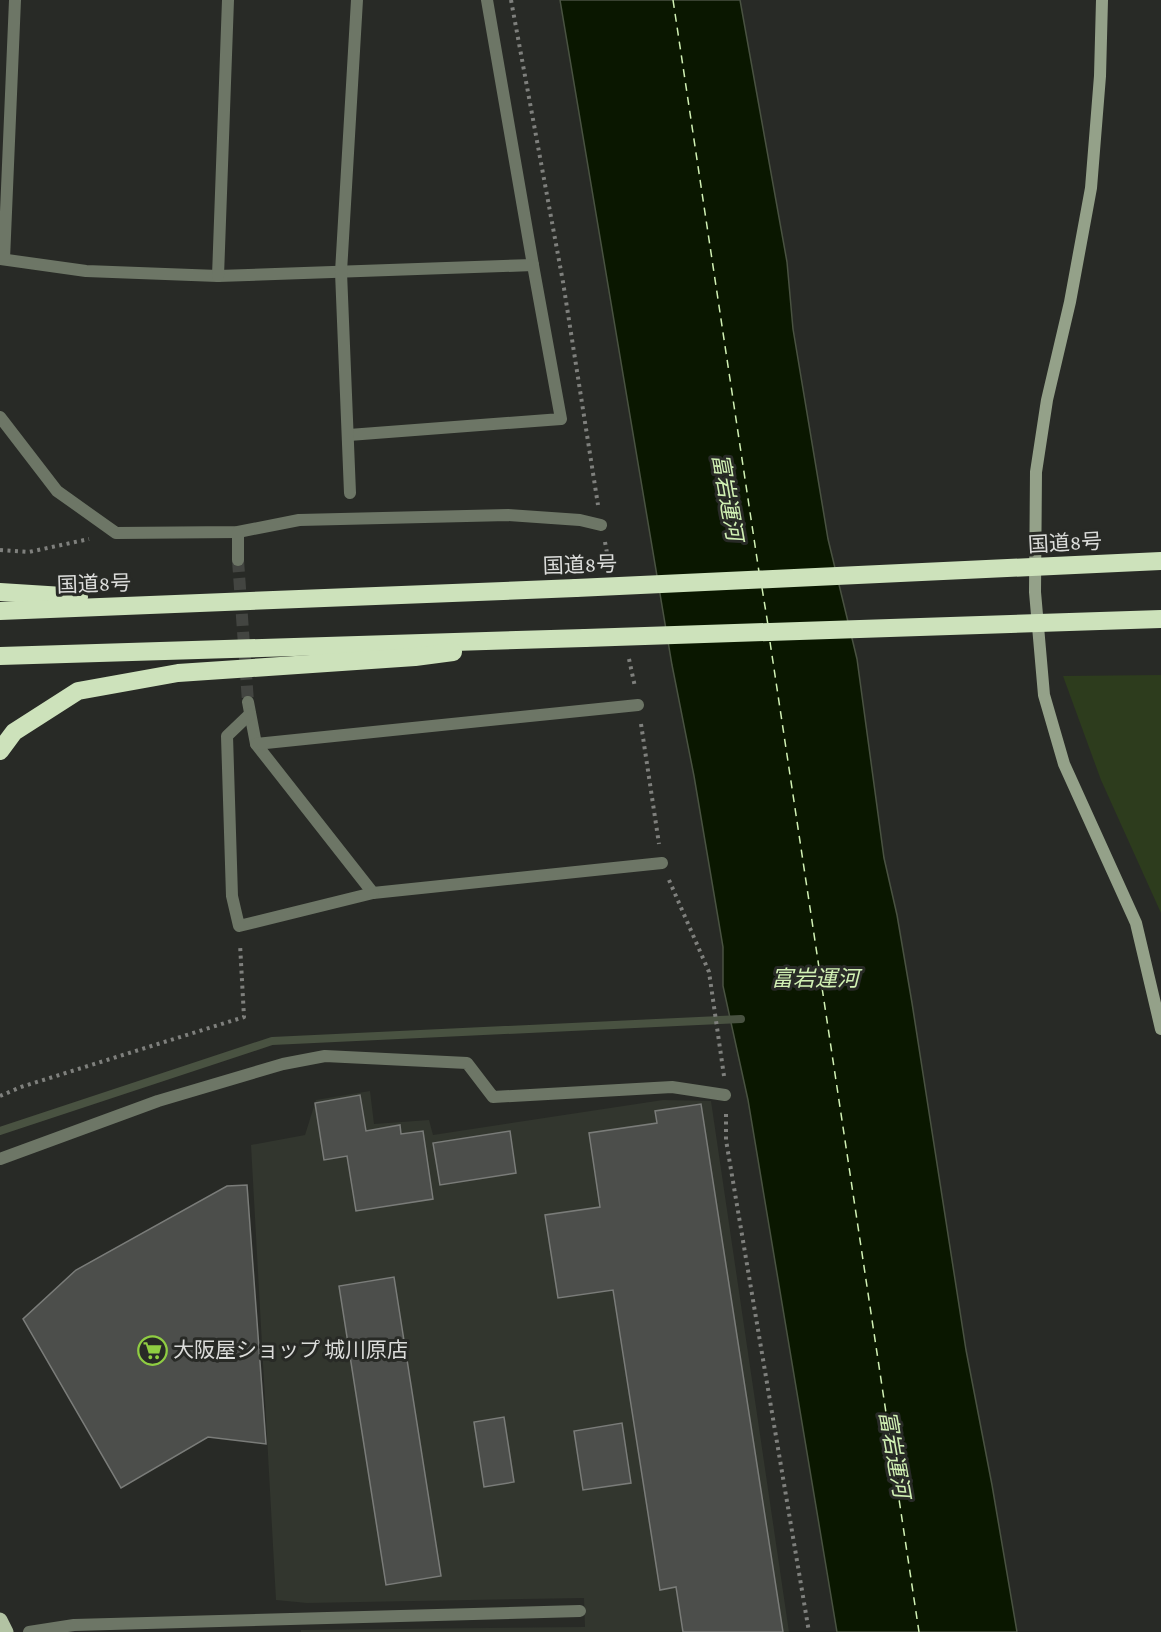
<svg xmlns="http://www.w3.org/2000/svg" width="1161" height="1632" viewBox="0 0 1161 1632" font-family="'Crimson Pro','Noto Sans JP',serif">
<style>
.built{fill:#32362e}
.green{fill:#2d3c1d}
.water{fill:#0a1700;stroke:#495241;stroke-width:1.5}
.lines{fill:none;stroke-linecap:round;stroke-linejoin:round}
.stream{stroke:#495241;stroke-width:8}
.ferry{stroke:#d1f1b4;stroke-width:1.5;stroke-dasharray:8 6;stroke-linecap:butt}
.building{fill:#4c4e4b;stroke:#7a7c79;stroke-width:1.5}
.street-tunnel{stroke:#434541;stroke-width:12;stroke-dasharray:12 6;stroke-linecap:butt}
.path{stroke:#7f807d;stroke-width:4;stroke-dasharray:3 4.5;stroke-linecap:butt}
.street{stroke:#6d7666;stroke-width:12}
.secondary{stroke:#94a189;stroke-width:12}
.primary{stroke:#b2c3a3;stroke-width:15}
.highway{stroke:#cde2bb;stroke-width:18}
.highway-bridge{stroke:#cde2bb;stroke-width:18}
.labels{text-anchor:middle;stroke-width:6;stroke-linejoin:round;paint-order:stroke}
.street-label{font-size:21px;fill:#dbdcda;stroke:#282a26}
.poi-label{font-size:21px;fill:#dbdcda;stroke:#282a26;text-anchor:start}
.water-label{font-size:22px;font-style:italic;fill:#d1f1b4;stroke:#282a26}
</style>
<rect width="100%" height="100%" fill="#282a26"/>
<polygon class="built" points="370,1091 374,1124 429,1120 433,1135 663,1100 711,1101 789,1632 301,1632 301,1630 585,1627 584,1598 307,1603 276,1600 251,1145 305,1135 316,1100"/>
<polygon class="green" points="1161,675 1161,913 1101,780 1063,676"/>
<polygon class="water" points="560,0 740,0 787,262 793,329 828,539 857,659 884,858 897,915 912,1003 966,1350 992,1485 1017,1632 837,1632 748,1100 723,986 723,947 694,776 672,665"/>
<g class="lines">
<polyline class="stream" points="0,1131 272,1041 741,1019"/>
<g class="ferry">
<polyline points="673,0 759,572"/>
<polyline points="762,588 768,625"/>
<polyline points="770,642 919,1632"/>
</g>
</g>
<g class="building">
<polygon points="360,1095 366,1131 400,1125 401,1134 423,1131 433,1199 356,1211 347,1156 324,1160 315,1103"/>
<polygon points="701,1104 783,1632 683,1632 676,1587 660,1590 613,1290 558,1298 545,1215 600,1207 589,1133 657,1123 655,1111"/>
<polygon points="510,1131 516,1173 440,1185 433,1143"/>
<polygon points="247,1185 266,1444 208,1437 121,1488 23,1319 76,1270 227,1186"/>
<polygon points="394,1277 441,1576 386,1585 339,1286"/>
<polygon points="504,1417 514,1482 484,1487 474,1422"/>
<polygon points="622,1423 631,1483 583,1490 574,1431"/>
</g>
<g class="lines">
<polyline class="street-tunnel" points="238,560 248,702"/>
<g class="path">
<polyline points="511,0 563,282 598,505"/>
<polyline points="605,542 609,564"/>
<polyline points="0,550 29,552 89,539"/>
<polyline points="629,659 635,687"/>
<polyline points="641,724 659,844"/>
<polyline points="669,880 709,972 724,1076"/>
<polyline points="0,1096 21,1087 244,1017 240,944"/>
<polyline points="726,1114 726,1140 809,1632"/>
</g>
<g class="street">
<polyline points="487,0 533,265"/>
<polyline points="0,259 86,271 218,276 533,265 561,419 349,435"/>
<polyline points="4,259 15,0"/>
<polyline points="218,276 228,0"/>
<polyline points="0,417 57,491 116,533 238,532 299,520 508,515 580,520 601,525"/>
<polyline points="350,493 341,272 357,0"/>
<polyline points="238,532 238,560"/>
<polyline points="248,702 256,744 373,893 662,863"/>
<polyline points="250,714 227,736 232,896 239,926 373,893"/>
<polyline points="256,744 638,705"/>
<polyline points="0,1159 158,1101 283,1064 325,1056 467,1063 493,1097 672,1087 725,1095"/>
<polyline points="29,1632 74,1625 580,1611"/>
</g>
<polyline class="secondary" points="1102,0 1100,76 1091,188 1070,302 1047,400 1036,472 1035,592 1044,695 1064,764 1136,923 1161,1029"/>
<polyline class="primary" points="0,1620 6,1632"/>
<g class="highway">
<polyline points="0,592 79,597"/>
<polyline points="0,611 576,588"/>
<polyline points="0,656 585,638"/>
<polyline points="0,751 14,732 78,691 178,673 415,657 453,652"/>
</g>
<g class="highway-bridge">
<polyline points="576,588 1161,561"/>
<polyline points="585,638 1161,619"/>
</g>
</g>
<defs>
<symbol id="supermarket-ring" viewBox="-11 -11 22 22"><circle r="9.5" fill="#282a26" stroke="#8fcd42" stroke-width="1.5"/><path d="M-6-5.5h2.5l.6 2H6L4.5 2H-2.5L-4.4-4H-6ZM-1.5 3.2a1.3 1.3 0 1 0 .1 0ZM3 3.2a1.3 1.3 0 1 0 .1 0Z" fill="#8fcd42"/></symbol>
</defs>
<g fill-rule="evenodd">
<use href="#supermarket-ring" x="136" y="1334" width="33" height="33"/>
</g>
<g class="labels">
<g class="street-label">
<text transform="translate(1065 543) rotate(-3)" y="7">国道8号</text>
<text transform="translate(580 565) rotate(-2)" y="7">国道8号</text>
<text transform="translate(94 584) rotate(-2)" y="7">国道8号</text>
</g>
<g class="poi-label">
<text x="173" y="1357">大阪屋ショップ 城川原店</text>
</g>
<g class="water-label">
<text transform="translate(728 497) rotate(80)" y="8">富岩運河</text>
<text x="815" y="986">富岩運河</text>
<text transform="translate(895 1454) rotate(80)" y="8">富岩運河</text>
</g>
</g>
</svg>
